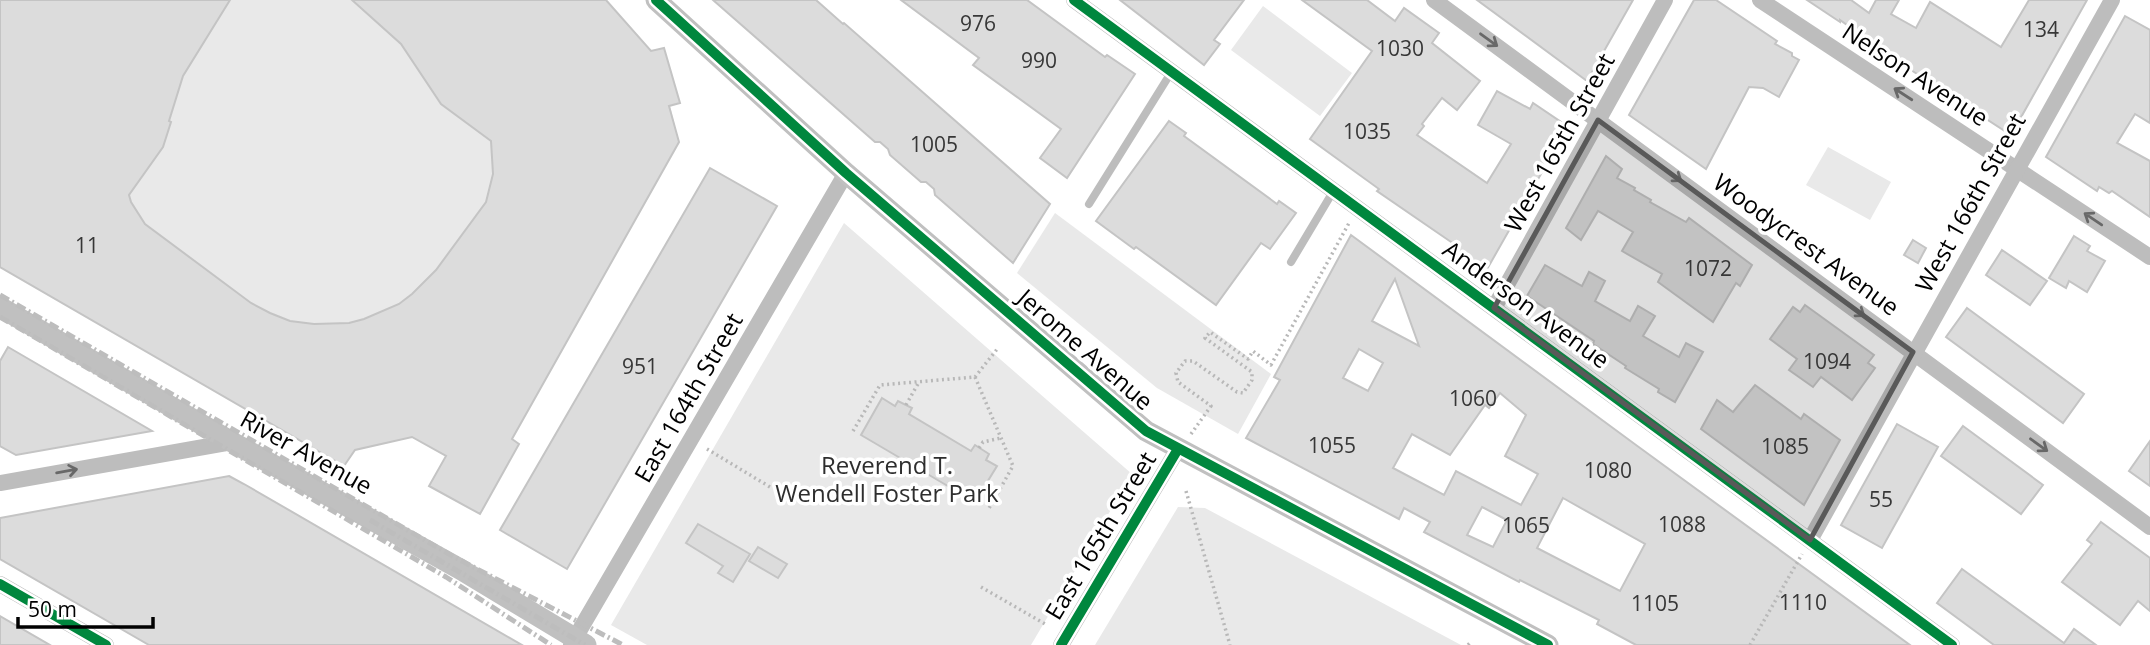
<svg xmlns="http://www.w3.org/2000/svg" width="2150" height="645" viewBox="0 0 2150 645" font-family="'Open Sans',sans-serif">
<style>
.green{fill:#e9e9e9}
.building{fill:#dcdcdc;stroke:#c4c4c4;stroke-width:2;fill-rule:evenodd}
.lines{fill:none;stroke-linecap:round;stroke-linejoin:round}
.path{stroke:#b8b8b8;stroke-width:3.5;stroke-dasharray:2 3.5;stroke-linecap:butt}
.lane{stroke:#bdbdbd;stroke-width:8}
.street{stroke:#bdbdbd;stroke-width:16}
.secondary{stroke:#c0c0c0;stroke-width:21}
.rail{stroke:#bdbdbd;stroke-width:5;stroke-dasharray:10 3.5 2 3.5;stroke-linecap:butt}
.cycleway-casing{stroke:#fff;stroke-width:15}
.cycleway{stroke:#00873e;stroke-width:10}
.oneway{stroke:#686868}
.marked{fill:#595959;fill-opacity:0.2;stroke:#595959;stroke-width:5;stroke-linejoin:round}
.labels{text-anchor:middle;stroke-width:7;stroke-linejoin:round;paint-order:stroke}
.number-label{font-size:21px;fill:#373737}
.street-label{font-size:24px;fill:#000;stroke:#fff}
.park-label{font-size:24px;fill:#2e2e2e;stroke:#fff}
</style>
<rect width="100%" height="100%" fill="#fff"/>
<g class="green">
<polygon points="2,0 606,0 651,51 664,48 680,103 670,106 679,142 524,417 474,388 438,451 412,437 355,450 344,466 0,267 0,3"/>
<polygon points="1263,6 1352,73 1320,116 1231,50"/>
<polygon points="1828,147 1891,182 1870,220 1806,185"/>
<polygon points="1055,213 1271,374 1238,434 1157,388 1017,273"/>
<polygon points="844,223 1132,474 1031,645 647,645 611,625"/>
<polygon points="1178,507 1205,508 1461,645 1095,645"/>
</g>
<g class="building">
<polygon points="0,0 230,0 183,76 169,121 171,122 163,147 129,195 131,202 145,224 251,303 270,313 290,321 314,324 349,323 364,319 399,304 412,294 436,270 486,202 493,174 491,141 441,104 401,44 352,0 606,0 651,51 664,48 680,103 669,106 679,142 512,439 519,444 480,514 429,486 446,456 412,437 355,450 344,466 0,267"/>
<polygon points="713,0 816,0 843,24 844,23 1050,204 1013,263 935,195 934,189 926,182 921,182 890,155 888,149 880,142 875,142"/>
<polygon points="901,0 1027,0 1105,57 1107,55 1135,74 1067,178 1040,158 1061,129 973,65 979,58"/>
<polygon points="1120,0 1244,0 1214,40 1220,44 1204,65"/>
<polygon points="1302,0 1367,0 1395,21 1404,8 1439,33 1432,43 1480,81 1457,110 1442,98 1422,124 1424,126 1417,135 1487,183 1511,144 1478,125 1497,91 1530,109 1533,103 1564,124 1566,130 1486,271 1453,246 1454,244 1377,191 1379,189 1310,139 1372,51"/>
<polygon points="1477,0 1633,0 1587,81"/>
<polygon points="1694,0 1716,0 1777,41 1775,44 1792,53 1792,56 1799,60 1779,97 1763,88 1749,87 1706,169 1629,115"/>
<polygon points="1807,0 1851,0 1869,13 1876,0 1899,0 1891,14 1916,28 1930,2 2001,47 2029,0 2087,0 2011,135 1891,57 1840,20 1840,22"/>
<polygon points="2125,16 2150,30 2150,123 2135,114 2117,143 2150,161 2150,217 2112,191 2109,193 2099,187 2097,191 2046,157"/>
<polygon points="1169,121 1186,133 1184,136 1277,204 1279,201 1296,213 1270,249 1261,243 1216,305 1136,247 1134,249 1096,221"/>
<polygon points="1606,156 1622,169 1617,178 1635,188 1634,190 1651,200 1650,202 1686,222 1689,218 1752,265 1740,286 1736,283 1713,322 1658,282 1662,274 1622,251 1633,232 1598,211 1581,240 1566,228"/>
<polygon points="710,168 777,206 567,569 500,530"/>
<path d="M1351 235 1636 445 1910 645H1636L1597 624 1599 620 1520 580 1519 582 1424 532 1430 522 1404 508 1399 519 1246 438 1280 380 1274 377ZM1395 279 1419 346 1372 321ZM1359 349 1383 363 1368 391 1343 378ZM1500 393 1526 415 1505 456 1538 474 1521 505 1456 471 1444 495 1393 468 1412 434 1450 455 1485 405 1489 408ZM1563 498 1645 544 1620 591 1537 548ZM1482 507 1507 520 1493 547 1467 535Z"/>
<polygon points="2074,236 2090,246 2087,251 2105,261 2087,292 2069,281 2066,288 2049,278"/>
<polygon points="1913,240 1926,248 1918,263 1904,255"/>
<polygon points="2002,250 2047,281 2030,305 1986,275"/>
<polygon points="1545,265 1582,286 1589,272 1605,281 1595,301 1630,321 1638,306 1655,316 1643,336 1679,357 1686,343 1703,352 1675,402 1658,392 1659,389 1625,368 1626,366 1593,344 1594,341 1527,296"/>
<polygon points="1805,305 1874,355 1868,363 1875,368 1852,400 1821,377 1813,387 1789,370 1797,359 1770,339 1793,307 1800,312"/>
<polygon points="1967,308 2084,394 2063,423 1946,337"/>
<polygon points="8,347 152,431 16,455 0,446 0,361"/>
<polygon points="1755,385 1801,419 1804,414 1840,440 1804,505 1701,429 1717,400 1733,412"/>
<polygon points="882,398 895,406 898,401 912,408 909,414 971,451 975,445 989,454 986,460 997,466 975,502 861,435"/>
<polygon points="1897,424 1938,447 1882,548 1841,525"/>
<polygon points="1963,426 2043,485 2021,514 1941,456"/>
<polygon points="2150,441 2150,486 2129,471"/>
<polygon points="229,476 244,484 522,645 149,645 0,559 0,518"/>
<polygon points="2101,522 2150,558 2150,611 2138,601 2120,625 2062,582 2092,544 2087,540"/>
<polygon points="698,524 750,554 733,582 718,573 723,566 686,543"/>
<polygon points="758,547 787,564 778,578 749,561"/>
<polygon points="1962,569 2064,643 2074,629 2096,645 1994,645 1937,603"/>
<polygon points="0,616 50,645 0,645"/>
</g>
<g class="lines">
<g class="path">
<polyline points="975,377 1013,466 988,510"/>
<polyline points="906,405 919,382"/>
<polyline points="853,431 880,385 975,377 998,348"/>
<polyline points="1191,434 1211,406 1178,382 1176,373 1185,361 1193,361 1237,392 1243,393 1252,380 1252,372 1205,338 1210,332 1248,359 1253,351 1271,365 1349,223"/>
<polyline points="979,448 983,442 1001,438"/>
<polyline points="707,449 770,487"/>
<polyline points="1186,491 1230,645"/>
<polyline points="981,587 1047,625"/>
<polyline points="1468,645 1470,643"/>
<polyline points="1750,645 1802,554"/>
</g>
<g class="lane">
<polyline points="1089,204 1172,71"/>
<polyline points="1291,262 1334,190"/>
</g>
<g class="street">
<polyline points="1074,0 1952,645"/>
<polyline points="1434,0 2150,527"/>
<polyline points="1760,0 2150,257"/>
<polyline points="1494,308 1665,0"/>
<polyline points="0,483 232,442"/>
<polyline points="1810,540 2112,0"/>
<polyline points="0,584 106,645"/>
<polyline points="571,645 846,173"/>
<polyline points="1061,645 1178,449"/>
</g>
<g class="secondary">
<polyline points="656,0 846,173 1146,431 1548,645"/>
<polyline points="0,307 232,442 460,569 586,645"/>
</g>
<g class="rail">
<polyline points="0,295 456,558 623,645"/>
<polyline points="0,317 446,577 551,645"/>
<polyline points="370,520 585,645"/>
</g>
<defs>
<g id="cycleway">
<polyline points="656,0 846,173 1146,431 1548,645"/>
<polyline points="1074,0 1952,645"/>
<polyline points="0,584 106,645"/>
<polyline points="1061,645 1178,449"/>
</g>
</defs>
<use href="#cycleway" class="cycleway-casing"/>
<use href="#cycleway" class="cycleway"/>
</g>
<defs><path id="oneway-shaft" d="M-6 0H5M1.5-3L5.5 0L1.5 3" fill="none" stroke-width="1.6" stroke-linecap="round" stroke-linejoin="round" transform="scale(1.75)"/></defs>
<g class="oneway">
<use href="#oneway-shaft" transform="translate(1489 40) rotate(36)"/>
<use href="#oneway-shaft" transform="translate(1903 94) rotate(-147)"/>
<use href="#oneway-shaft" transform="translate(1673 175) rotate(36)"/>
<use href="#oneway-shaft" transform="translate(2093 219) rotate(-146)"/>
<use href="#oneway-shaft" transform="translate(1856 310) rotate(36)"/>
<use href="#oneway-shaft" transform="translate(2039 445) rotate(36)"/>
<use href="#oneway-shaft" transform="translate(67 471) rotate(-10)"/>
</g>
<path class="marked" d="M1598 120 1913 352 1810 540 1494 308Z"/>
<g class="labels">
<g class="number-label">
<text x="978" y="31">976</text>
<text x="2041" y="37">134</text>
<text x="1400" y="56">1030</text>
<text x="1039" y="68">990</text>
<text x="1367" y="139">1035</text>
<text x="934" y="152">1005</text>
<text x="87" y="253">11</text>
<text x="1708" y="276">1072</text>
<text x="1827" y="369">1094</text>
<text x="640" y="374">951</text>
<text x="1473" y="406">1060</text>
<text x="1332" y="453">1055</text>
<text x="1785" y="454">1085</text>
<text x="1608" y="478">1080</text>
<text x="1881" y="507">55</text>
<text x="1682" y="532">1088</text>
<text x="1526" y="533">1065</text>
<text x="1803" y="610">1110</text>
<text x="1655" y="611">1105</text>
</g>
<g class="street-label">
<text transform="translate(1915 75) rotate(33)" y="8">Nelson Avenue</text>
<text transform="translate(1560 143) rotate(-61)" y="8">West 165th Street</text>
<text transform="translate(1971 203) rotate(-61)" y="8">West 166th Street</text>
<text transform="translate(1806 245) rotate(36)" y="8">Woodycrest Avenue</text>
<text transform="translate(1526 305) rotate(36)" y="8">Anderson Avenue</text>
<text transform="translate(1085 350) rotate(41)" y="8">Jerome Avenue</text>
<text transform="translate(689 398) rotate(-60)" y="8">East 164th Street</text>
<text transform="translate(306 453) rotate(29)" y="8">River Avenue</text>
<text transform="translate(1101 536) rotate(-59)" y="8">East 165th Street</text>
</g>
<g class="park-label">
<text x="887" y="474">Reverend T.<tspan x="887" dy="28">Wendell Foster Park</tspan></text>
</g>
</g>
<path d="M18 617v10h135v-10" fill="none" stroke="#000000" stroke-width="3.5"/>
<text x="28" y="617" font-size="21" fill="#000000" stroke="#ffffff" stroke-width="5" paint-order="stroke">50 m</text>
</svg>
